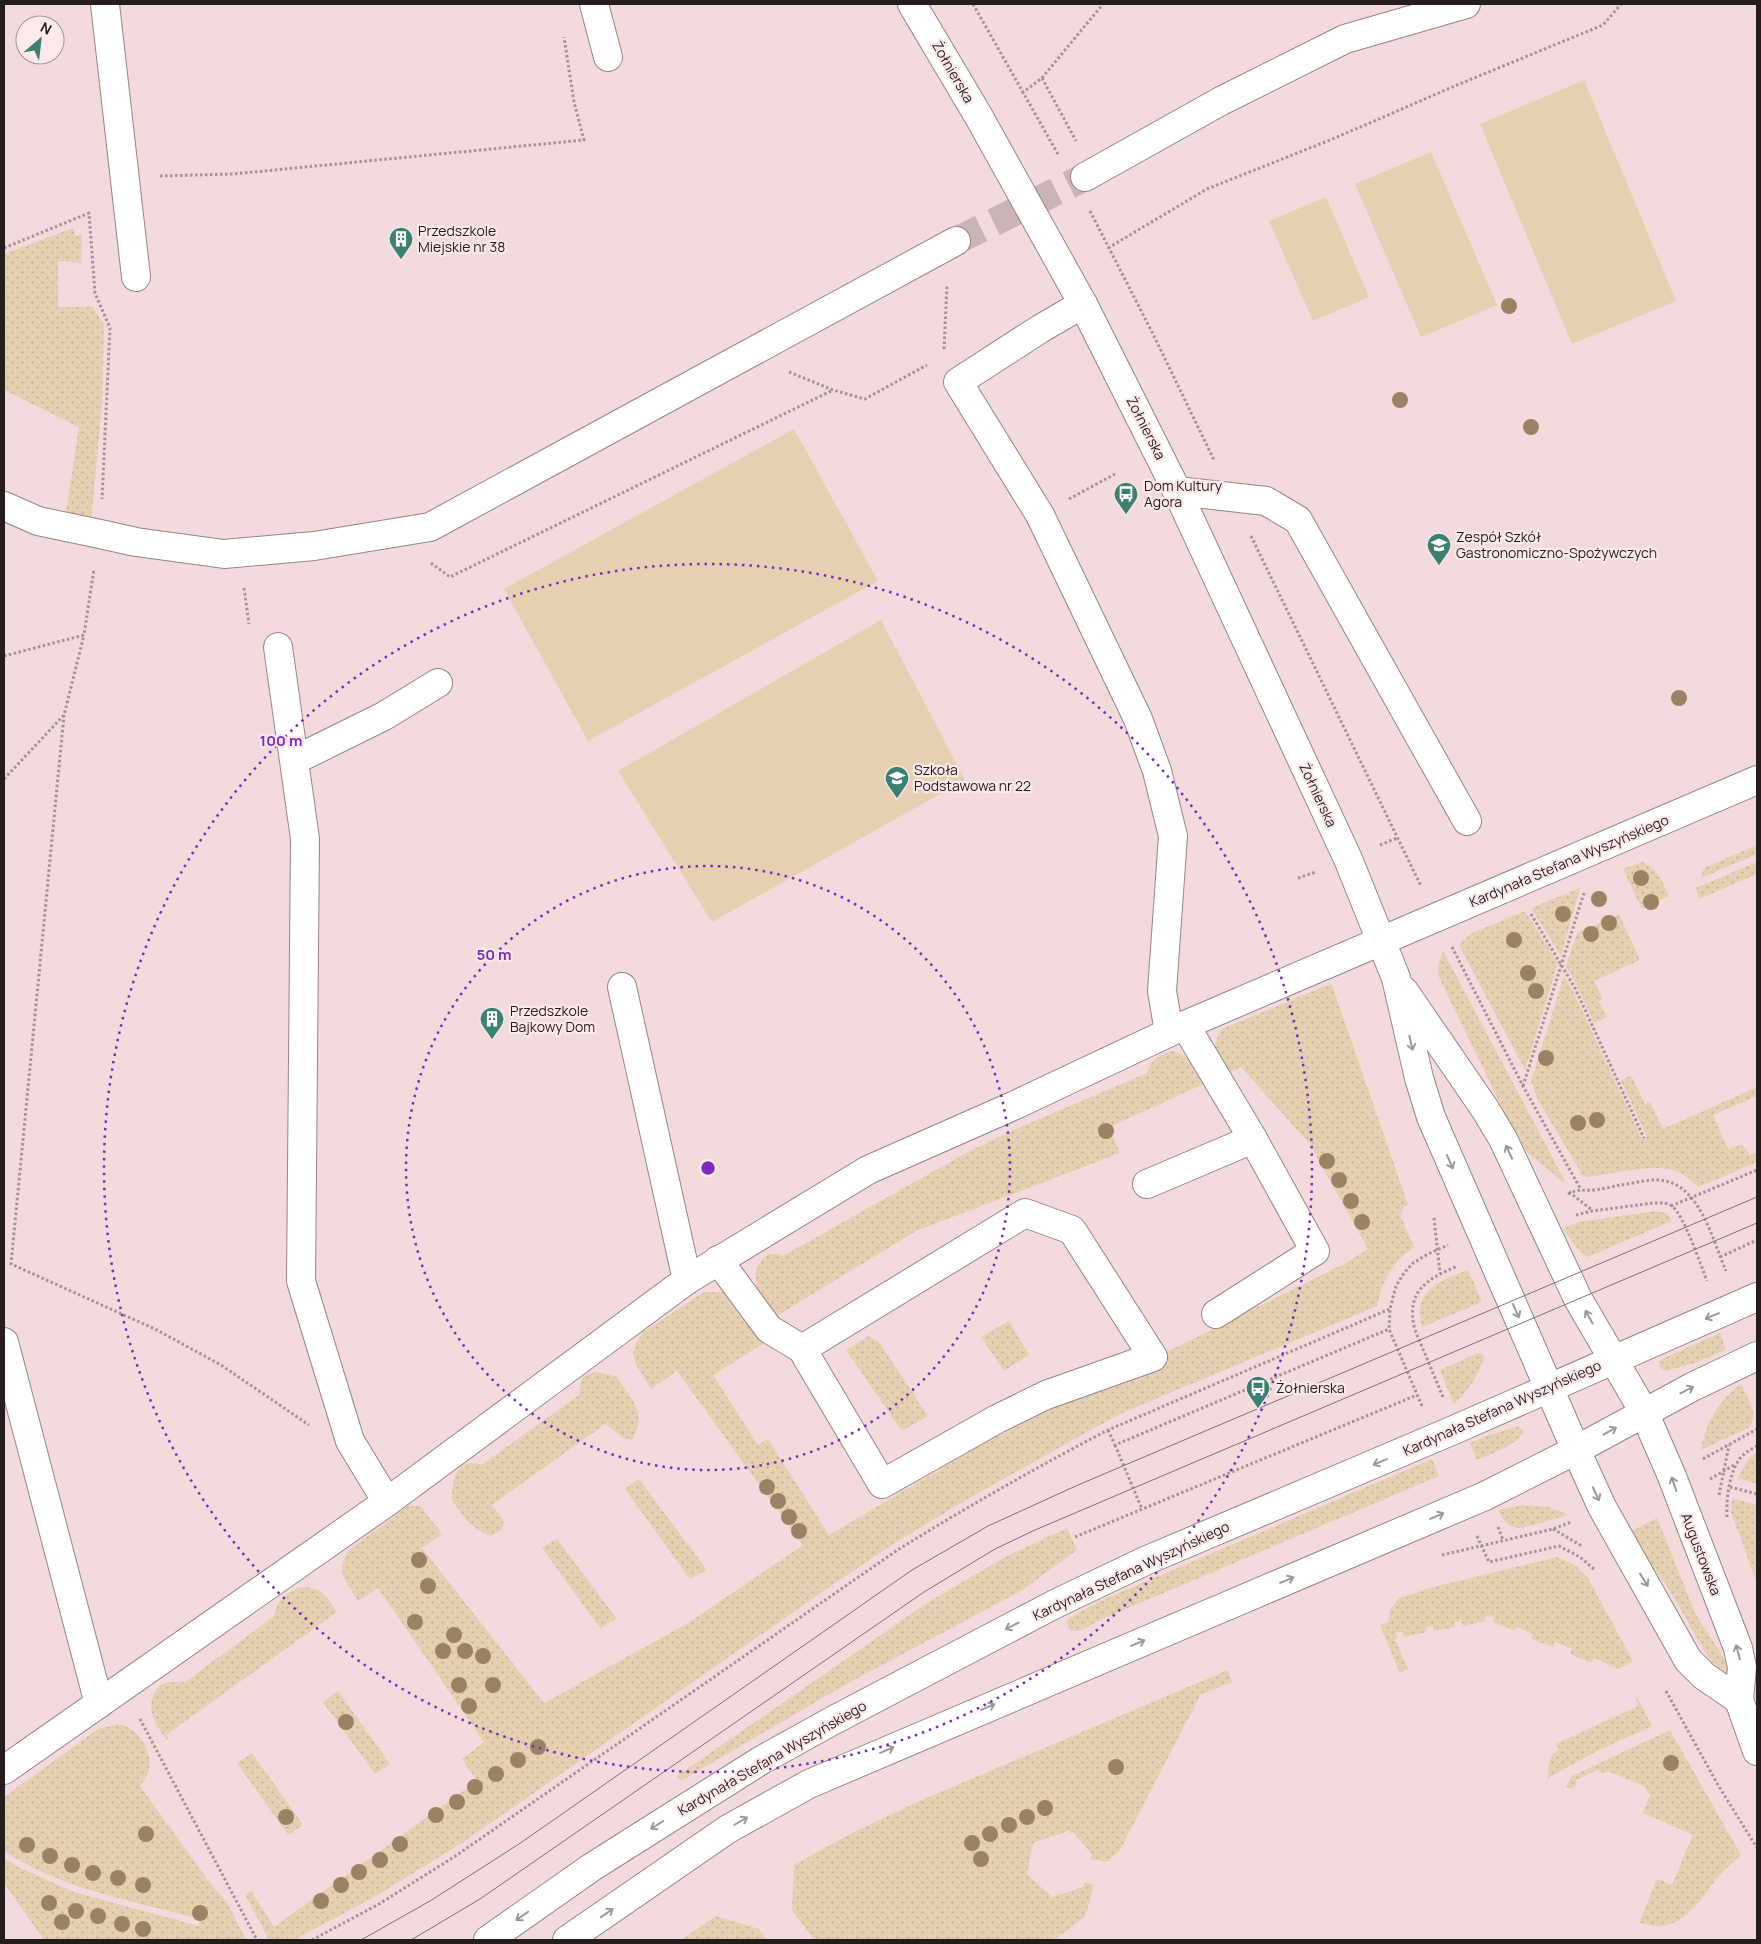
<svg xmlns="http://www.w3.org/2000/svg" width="1761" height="1944" viewBox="0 0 1761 1944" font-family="Manrope,sans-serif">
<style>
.grass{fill:url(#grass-dots)}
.pitch{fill:#e5d1b2}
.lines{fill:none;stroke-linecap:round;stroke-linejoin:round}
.minor-tunnel{stroke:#cab4b6;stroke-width:28;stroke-dasharray:28 14;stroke-linecap:butt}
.minor-casing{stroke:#9a8485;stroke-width:30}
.major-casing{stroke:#9a8485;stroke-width:30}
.path{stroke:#a59293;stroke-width:3;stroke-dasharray:2.5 2.5;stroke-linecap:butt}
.minor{stroke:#fff;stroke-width:28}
.major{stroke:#fff;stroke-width:28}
.tram{stroke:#817273;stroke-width:1}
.tree{fill:#9c8264}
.oneway{stroke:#9d9999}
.ring{fill:none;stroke:#7b2cbf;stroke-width:2.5;stroke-dasharray:2.5 5}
.labels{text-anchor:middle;stroke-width:4.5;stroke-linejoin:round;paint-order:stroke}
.street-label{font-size:14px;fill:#251d1d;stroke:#fde9ea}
.poi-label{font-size:14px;fill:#251d1d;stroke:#fde9ea;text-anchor:start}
.centre{fill:#7b2cbf;stroke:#fde9ea;stroke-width:2.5}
.ring-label{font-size:15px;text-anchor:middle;font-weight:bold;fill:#7b2cbf;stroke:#fde9ea;stroke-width:4.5;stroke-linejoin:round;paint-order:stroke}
</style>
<defs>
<pattern id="grass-dots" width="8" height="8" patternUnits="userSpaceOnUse" patternTransform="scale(1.25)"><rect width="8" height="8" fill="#e5d1b2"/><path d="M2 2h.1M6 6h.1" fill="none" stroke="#c4b399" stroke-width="1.8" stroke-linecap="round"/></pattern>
</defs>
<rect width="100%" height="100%" fill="#f3dadc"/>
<g class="grass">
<polygon points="73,228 75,236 82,234 81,263 58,261 58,307 86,307 92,306 104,325 102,406 91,522 66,513 79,427 4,390 4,254"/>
<polygon points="1757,845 1757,854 1701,878 1704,868"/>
<path d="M1642 862C1658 869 1662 881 1669 896L1642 909 1623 869Z"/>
<polygon points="1757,862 1757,874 1699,899 1696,888"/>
<polygon points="1580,888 1561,956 1531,908"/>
<polygon points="1525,911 1558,963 1525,1070 1459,945 1472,933"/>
<polygon points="1619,914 1640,960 1594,981 1603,999 1599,1001 1607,1017 1594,1023 1578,988 1566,966 1577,933"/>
<polygon points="1443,951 1565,1181 1563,1182 1521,1147 1438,975 1439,963"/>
<path d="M1564 976 1573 991 1642 1139 1647 1137 1621 1081 1631 1075 1645 1104 1650 1102 1663 1129 1757 1087V1096L1713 1115 1728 1149 1742 1144 1750 1155 1757 1152V1162L1699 1187C1690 1179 1681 1171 1669 1169 1646 1165 1612 1174 1588 1177L1583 1176 1538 1100 1531 1081Z"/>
<path d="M1332 985 1408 1205 1404 1207 1400 1215 1414 1247C1393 1261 1382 1281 1377 1306L1127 1411 1098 1426 966 1500 895 1543 838 1581 462 1843 376 1896 294 1940H269L245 1894 251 1891 274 1927 477 1781 462 1759 484 1742 378 1588 358 1601 343 1576 342 1566 345 1557 349 1550 408 1506H420L442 1534 422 1548 544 1703 690 1622 803 1545 677 1371 651 1389 635 1363 633 1352 638 1340 643 1332 704 1292H723L732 1296 763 1338V1344L713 1375 758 1445 768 1439 829 1535 988 1441 1344 1264 1368 1249 1309 1143 1241 1067 1226 1074C1215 1055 1210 1049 1222 1029L1325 986Z"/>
<path d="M1172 1051C1190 1056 1197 1066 1206 1083L1109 1127 1120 1153 916 1231 775 1317C763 1300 746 1279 762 1260 767 1253 775 1253 783 1256L966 1153 1023 1126 1147 1073C1150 1060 1160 1055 1172 1051Z"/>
<polygon points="1656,1211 1666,1213 1672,1221 1587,1257 1578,1249 1563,1229 1578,1222"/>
<path d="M1468 1270 1482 1302 1422 1327C1412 1290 1440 1281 1468 1270Z"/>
<polygon points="1009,1321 1029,1355 1004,1371 981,1337"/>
<polygon points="1720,1333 1726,1350 1695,1363 1665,1371 1659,1367 1659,1361 1662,1359"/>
<polygon points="869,1336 879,1342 928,1416 902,1431 846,1350"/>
<path d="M1478 1353 1482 1354 1484 1358C1478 1376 1468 1391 1454 1404L1440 1370Z"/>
<path d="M595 1372 616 1376C632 1401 648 1411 632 1440L624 1438 605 1424 492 1505 503 1519V1529L491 1536C471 1529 463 1516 452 1500 452 1489 453 1467 467 1464 472 1463 478 1464 483 1464L579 1395 582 1377Z"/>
<path d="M1741 1384C1747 1397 1761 1417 1748 1428L1701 1450C1706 1422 1718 1402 1741 1384Z"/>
<path d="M1516 1427H1519L1523 1431C1520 1444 1489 1455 1477 1460L1470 1443 1489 1435Z"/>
<polygon points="1757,1453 1757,1484 1738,1478 1748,1459"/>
<polygon points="1432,1459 1439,1476 1107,1617 1079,1631 1072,1631 1069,1629 1067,1621 1069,1618 1098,1602"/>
<polygon points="639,1479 707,1570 690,1579 625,1489"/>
<polygon points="1732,1498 1757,1505 1757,1583 1731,1512"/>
<path d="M1522 1505 1548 1507 1569 1515 1522 1528C1509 1528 1503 1522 1499 1510Z"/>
<polygon points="1657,1518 1696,1615 1732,1670 1729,1675 1712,1662 1707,1655 1667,1586 1628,1533"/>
<polygon points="1067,1528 1077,1550 1021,1591 843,1686 681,1781 677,1776 930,1601 1009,1555"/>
<polygon points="557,1539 617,1619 600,1628 542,1548"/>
<polygon points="1557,1557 1575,1565 1588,1578 1633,1661 1619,1669 1594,1658 1591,1663 1570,1654 1572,1649 1555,1642 1553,1647 1531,1639 1533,1634 1517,1627 1515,1631 1493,1622 1494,1617 1485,1616 1486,1621 1463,1626 1461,1620 1455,1622 1455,1627 1434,1631 1433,1626 1426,1627 1427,1632 1404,1637 1403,1632 1396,1632 1397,1638 1395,1639 1408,1669 1400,1673 1380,1625 1388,1622 1390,1610 1399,1598 1430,1588"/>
<path d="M301 1587C322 1587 326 1596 337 1612L166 1735 170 1742C156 1729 143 1705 158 1688 166 1679 174 1684 184 1682 191 1680 199 1671 206 1666 229 1650 252 1633 274 1616 279 1598 283 1594 301 1587Z"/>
<polygon points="1228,1670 1232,1682 1201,1694 1120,1850 1107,1862 1090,1859 1092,1854 1073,1832 1070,1833 1068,1831 1033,1843 1027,1874 1052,1897 1083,1887 1085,1882 1094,1885 1085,1917 1054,1940 814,1940 792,1910 794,1865 848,1835 924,1799"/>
<polygon points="338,1691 390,1764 375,1774 323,1702"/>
<path d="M1637 1697 1652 1726 1597 1751 1548 1778C1549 1766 1547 1755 1559 1750L1556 1744 1638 1706 1636 1698Z"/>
<path d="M118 1724C136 1726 153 1750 149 1769 148 1775 144 1781 140 1786L207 1879 228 1904 246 1940H44L4 1883V1858L18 1867 74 1892 199 1926 200 1919C134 1901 61 1889 4 1851V1797L98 1729Z"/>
<path d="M1670 1730 1741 1855C1732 1863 1724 1870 1716 1879 1702 1898 1688 1922 1662 1926 1655 1927 1646 1924 1639 1923L1657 1879 1672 1885 1693 1835 1643 1813 1650 1795 1647 1791 1646 1787 1608 1771 1603 1773 1597 1770 1576 1780V1785L1572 1789 1566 1787 1572 1776Z"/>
<polygon points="252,1753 303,1825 288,1835 237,1763"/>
<polygon points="716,1916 759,1929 767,1940 681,1940"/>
</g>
<g class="pitch">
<polygon points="1584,80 1676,301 1572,344 1480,124"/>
<polygon points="1431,152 1497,305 1421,337 1355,184"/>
<polygon points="1326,197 1369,297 1313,321 1269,221"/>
<polygon points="794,429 878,581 588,741 504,589"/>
<polygon points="881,620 965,780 712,922 618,771"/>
</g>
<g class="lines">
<polyline class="minor-tunnel" points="956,241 1085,177"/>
<defs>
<g id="minor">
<polyline points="105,4 136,277"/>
<polyline points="594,4 608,57"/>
<polyline points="912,4 979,117 1083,304 1177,491 1348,859 1396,978 1419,1078 1431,1117 1576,1450 1602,1507 1688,1660 1704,1676 1739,1700"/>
<polyline points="1085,177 1221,101 1345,39 1466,4"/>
<polyline points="1083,304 1040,329 958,382 1040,515 1138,719 1157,771 1173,836 1162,991 1169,1032"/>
<polyline points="1177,491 1266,501 1298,520 1467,821"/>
<polyline points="4,506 38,521 100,534 136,542 224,554 314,546 430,527 956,241"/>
<polyline points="278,647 305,839 301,1281 350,1441 387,1502"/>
<polyline points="295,760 384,716 438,683"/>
<polyline points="622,987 687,1280"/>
<polyline points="1404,991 1485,1109 1503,1139 1578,1299 1644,1412 1671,1474 1738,1648 1742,1667 1739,1700 1757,1751"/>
<polyline points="1185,1025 1253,1139 1315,1251 1216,1314"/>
<polyline points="1147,1184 1253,1139"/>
<polyline points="718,1260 769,1329 802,1349 882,1484 997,1419 1046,1395 1153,1357 1072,1230 1025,1213 802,1349"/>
<polyline points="4,1342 99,1704"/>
<polyline points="4,1770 387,1502 687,1280 868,1170 1013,1106 1185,1025 1757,780"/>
</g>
<g id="major">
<polyline points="488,1940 592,1867 760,1761 832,1721 1055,1604 1145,1561 1456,1429 1757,1297"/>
<polyline points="567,1940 728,1829 809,1784 1485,1496 1576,1450 1692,1387 1757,1356"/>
</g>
</defs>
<use href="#minor" class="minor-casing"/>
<use href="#major" class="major-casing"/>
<g class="path">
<polyline points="973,4 1059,156"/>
<polyline points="1042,78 1076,141"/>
<polyline points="1022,93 1042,78 1103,4"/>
<polyline points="160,176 233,174 584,140 574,102 564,37"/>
<polyline points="1090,211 1154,336 1214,460"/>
<polyline points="4,248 89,213 95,293 110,328 102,499"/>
<polyline points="1108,248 1207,189 1335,138 1457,85 1603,25 1621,4"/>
<polyline points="944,349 947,285"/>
<polyline points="789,372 833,390 865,399 927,365"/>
<polyline points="1069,499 1115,474"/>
<polyline points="1251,536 1421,886"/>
<polyline points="431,563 450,577 833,390"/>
<polyline points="244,588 249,624"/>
<polyline points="4,656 84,635 94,569"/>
<polyline points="64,715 11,1264 155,1329 221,1365 309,1425"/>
<polyline points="4,779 64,715 84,635"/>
<polyline points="1380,845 1397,838"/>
<polyline points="1298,878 1316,872"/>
<polyline points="1531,914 1575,988 1644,1138"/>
<polyline points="1452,947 1523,1086 1580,1188"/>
<polyline points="1523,1086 1584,893"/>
<polyline points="1569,1192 1592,1210"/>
<path d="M1568 1194C1581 1188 1581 1191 1594 1190 1603 1189 1612 1187 1620 1185 1631 1184 1644 1180 1655 1180 1699 1179 1712 1239 1726 1271"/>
<polyline points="1671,1206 1757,1170"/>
<path d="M1576 1215 1592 1211 1653 1203C1659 1203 1666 1202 1672 1206 1684 1215 1701 1266 1707 1281"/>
<polyline points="1434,1218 1440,1273"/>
<polyline points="1720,1257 1757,1240"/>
<path d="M1443 1397 1415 1330C1405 1292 1426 1279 1458 1266"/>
<polyline points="1422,1406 1389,1329 1390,1309 1396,1286 1404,1273 1413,1263 1428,1254 1448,1245"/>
<polyline points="1108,1430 1115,1445 1389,1329"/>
<polyline points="1115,1445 1142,1509"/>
<polyline points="1703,1459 1757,1429"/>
<polyline points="1710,1479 1736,1464"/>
<polyline points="1730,1487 1757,1494"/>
<polyline points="1719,1495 1729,1445"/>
<path d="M1727 1517C1726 1502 1729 1476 1737 1463 1741 1455 1749 1450 1757 1446"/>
<polyline points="1498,1527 1503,1540"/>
<polyline points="1553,1529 1582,1546"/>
<polyline points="1477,1536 1489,1562 1559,1546 1580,1557 1595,1570"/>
<polyline points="1075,1537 1417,1395"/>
<polyline points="1442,1555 1553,1529 1571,1522"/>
<polyline points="1666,1691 1718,1785 1757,1848"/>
<polyline points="140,1719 257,1940"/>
<path d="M312 1940 379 1904 454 1857 899 1549C967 1507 1037 1467 1108 1430L1390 1309"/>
</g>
<use href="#minor" class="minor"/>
<use href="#major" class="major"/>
<g class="tram">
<polyline points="361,1940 430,1901 519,1844 912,1570 988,1526 1078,1485 1757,1197"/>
<polyline points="411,1940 480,1899 924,1592 995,1549 1035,1530 1757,1223"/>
</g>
</g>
<g class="tree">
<circle cx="1509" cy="306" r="8"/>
<circle cx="1400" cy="400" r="8"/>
<circle cx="1531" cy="427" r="8"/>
<circle cx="1679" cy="698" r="8"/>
<circle cx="1641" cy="878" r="8"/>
<circle cx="1599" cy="899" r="8"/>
<circle cx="1651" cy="902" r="8"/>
<circle cx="1563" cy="914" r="8"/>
<circle cx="1609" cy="923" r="8"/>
<circle cx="1591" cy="934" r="8"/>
<circle cx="1514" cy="940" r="8"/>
<circle cx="1528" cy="973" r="8"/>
<circle cx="1536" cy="991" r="8"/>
<circle cx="1546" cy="1058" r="8"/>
<circle cx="1597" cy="1120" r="8"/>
<circle cx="1578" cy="1123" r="8"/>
<circle cx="1106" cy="1131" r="8"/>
<circle cx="1327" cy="1161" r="8"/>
<circle cx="1339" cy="1180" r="8"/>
<circle cx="1351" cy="1201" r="8"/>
<circle cx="1362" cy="1222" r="8"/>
<circle cx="767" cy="1487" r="8"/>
<circle cx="778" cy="1501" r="8"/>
<circle cx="789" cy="1517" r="8"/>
<circle cx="799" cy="1531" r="8"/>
<circle cx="419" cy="1560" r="8"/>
<circle cx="428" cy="1586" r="8"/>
<circle cx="415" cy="1622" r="8"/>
<circle cx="454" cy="1635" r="8"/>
<circle cx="443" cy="1651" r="8"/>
<circle cx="465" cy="1651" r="8"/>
<circle cx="483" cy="1656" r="8"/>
<circle cx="459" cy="1685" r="8"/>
<circle cx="493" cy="1685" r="8"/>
<circle cx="469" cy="1706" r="8"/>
<circle cx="346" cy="1722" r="8"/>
<circle cx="538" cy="1747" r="8"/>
<circle cx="518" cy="1760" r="8"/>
<circle cx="1671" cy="1763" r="8"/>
<circle cx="1116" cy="1767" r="8"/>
<circle cx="496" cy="1774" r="8"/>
<circle cx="475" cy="1787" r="8"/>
<circle cx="457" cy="1802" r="8"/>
<circle cx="1045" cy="1808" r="8"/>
<circle cx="436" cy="1815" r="8"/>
<circle cx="286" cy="1817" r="8"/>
<circle cx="1027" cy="1817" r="8"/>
<circle cx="1009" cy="1825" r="8"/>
<circle cx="146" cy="1834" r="8"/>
<circle cx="990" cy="1834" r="8"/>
<circle cx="972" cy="1843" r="8"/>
<circle cx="400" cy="1844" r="8"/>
<circle cx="27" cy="1845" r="8"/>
<circle cx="50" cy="1856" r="8"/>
<circle cx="981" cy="1859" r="8"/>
<circle cx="380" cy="1860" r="8"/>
<circle cx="72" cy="1865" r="8"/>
<circle cx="359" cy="1872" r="8"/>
<circle cx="93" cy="1873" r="8"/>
<circle cx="118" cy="1878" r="8"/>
<circle cx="143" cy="1885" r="8"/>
<circle cx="341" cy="1885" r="8"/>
<circle cx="321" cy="1901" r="8"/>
<circle cx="49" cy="1903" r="8"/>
<circle cx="76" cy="1911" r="8"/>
<circle cx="200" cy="1913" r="8"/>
<circle cx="98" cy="1916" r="8"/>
<circle cx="62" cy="1922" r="8"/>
<circle cx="122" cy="1924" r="8"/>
<circle cx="143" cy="1929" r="8"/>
</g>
<defs><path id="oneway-shaft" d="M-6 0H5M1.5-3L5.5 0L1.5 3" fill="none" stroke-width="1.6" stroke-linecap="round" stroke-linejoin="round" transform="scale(1.25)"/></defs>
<g class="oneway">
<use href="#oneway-shaft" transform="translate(1411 1043) rotate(77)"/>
<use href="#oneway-shaft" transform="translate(1509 1152) rotate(-115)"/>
<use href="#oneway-shaft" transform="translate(1450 1162) rotate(66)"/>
<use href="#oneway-shaft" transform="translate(1516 1311) rotate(66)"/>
<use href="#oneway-shaft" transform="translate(1712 1316) rotate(157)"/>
<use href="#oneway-shaft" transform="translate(1589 1317) rotate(-119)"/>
<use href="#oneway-shaft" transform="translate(1687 1390) rotate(-27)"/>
<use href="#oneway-shaft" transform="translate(1610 1431) rotate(-29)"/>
<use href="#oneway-shaft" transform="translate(1380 1462) rotate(157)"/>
<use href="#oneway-shaft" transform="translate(1674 1484) rotate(-109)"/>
<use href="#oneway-shaft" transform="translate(1596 1494) rotate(65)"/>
<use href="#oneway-shaft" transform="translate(1437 1516) rotate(-23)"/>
<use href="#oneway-shaft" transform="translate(1287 1580) rotate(-23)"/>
<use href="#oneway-shaft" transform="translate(1644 1580) rotate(58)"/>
<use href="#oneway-shaft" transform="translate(1012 1626) rotate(153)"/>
<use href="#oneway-shaft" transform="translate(1138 1643) rotate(-23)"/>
<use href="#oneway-shaft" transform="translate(1738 1652) rotate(-105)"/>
<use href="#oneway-shaft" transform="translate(988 1707) rotate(-23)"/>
<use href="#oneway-shaft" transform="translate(887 1750) rotate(-23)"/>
<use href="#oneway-shaft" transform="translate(741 1821) rotate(-30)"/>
<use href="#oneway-shaft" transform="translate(657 1825) rotate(148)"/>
<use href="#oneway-shaft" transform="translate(607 1913) rotate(-35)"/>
<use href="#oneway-shaft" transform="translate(522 1916) rotate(145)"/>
</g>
<g class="ring">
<circle cx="708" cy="1168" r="302"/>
<circle cx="708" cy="1168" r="604"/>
</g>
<defs>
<symbol id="building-pin" viewBox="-11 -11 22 30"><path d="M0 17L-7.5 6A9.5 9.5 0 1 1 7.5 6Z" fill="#3c8072" stroke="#fde9ea"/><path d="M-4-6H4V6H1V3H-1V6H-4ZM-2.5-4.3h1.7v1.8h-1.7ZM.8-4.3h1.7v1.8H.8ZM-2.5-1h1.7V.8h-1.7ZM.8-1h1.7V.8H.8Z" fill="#fff"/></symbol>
<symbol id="bus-pin" viewBox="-11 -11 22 30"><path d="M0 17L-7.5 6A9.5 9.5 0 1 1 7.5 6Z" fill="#3c8072" stroke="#fde9ea"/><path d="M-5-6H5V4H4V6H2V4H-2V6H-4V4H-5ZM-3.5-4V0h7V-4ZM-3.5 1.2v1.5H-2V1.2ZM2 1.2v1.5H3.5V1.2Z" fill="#fff"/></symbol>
<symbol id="school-pin" viewBox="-11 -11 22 30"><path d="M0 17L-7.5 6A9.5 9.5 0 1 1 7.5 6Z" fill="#3c8072" stroke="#fde9ea"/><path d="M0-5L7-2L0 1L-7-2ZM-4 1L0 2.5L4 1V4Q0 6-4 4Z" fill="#fff"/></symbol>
</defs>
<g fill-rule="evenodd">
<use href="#building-pin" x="387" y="225" width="28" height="38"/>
<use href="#bus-pin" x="1112" y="480" width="28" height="38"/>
<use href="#school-pin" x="1425" y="531" width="28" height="38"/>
<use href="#school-pin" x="883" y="764" width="28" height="38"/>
<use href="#building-pin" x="478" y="1005" width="28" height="38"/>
<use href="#bus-pin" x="1244" y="1374" width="28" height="38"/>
</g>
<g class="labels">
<g class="street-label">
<text transform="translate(953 72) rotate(60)" y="5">Żołnierska</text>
<text transform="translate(1146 428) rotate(63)" y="5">Żołnierska</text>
<text transform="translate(1318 795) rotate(65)" y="5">Żołnierska</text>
<text transform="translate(1569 861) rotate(-23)" y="5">Kardynała Stefana Wyszyńskiego</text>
<text transform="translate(1502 1408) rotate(-24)" y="5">Kardynała Stefana Wyszyńskiego</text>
<text transform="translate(1701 1554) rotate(69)" y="5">Augustowska</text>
<text transform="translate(1131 1571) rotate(-25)" y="5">Kardynała Stefana Wyszyńskiego</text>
<text transform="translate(772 1758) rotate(-30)" y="5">Kardynała Stefana Wyszyńskiego</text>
</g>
<g class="poi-label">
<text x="418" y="236">Przedszkole<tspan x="418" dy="16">Miejskie nr 38</tspan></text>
<text x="1144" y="491">Dom Kultury<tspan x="1144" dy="16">Agora</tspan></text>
<text x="1456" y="542">Zespół Szkół<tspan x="1456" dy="16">Gastronomiczno-Spożywczych</tspan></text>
<text x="914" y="775">Szkoła<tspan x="914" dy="16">Podstawowa nr 22</tspan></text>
<text x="510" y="1016">Przedszkole<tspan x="510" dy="16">Bajkowy Dom</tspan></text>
<text x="1276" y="1393">Żołnierska</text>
</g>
</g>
<circle cx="708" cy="1168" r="8" class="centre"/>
<g class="ring-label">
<text x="281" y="746">100 m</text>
<text x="494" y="960">50 m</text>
</g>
<rect width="1761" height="1944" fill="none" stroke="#251d1d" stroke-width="10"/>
<g transform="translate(40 40) rotate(28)"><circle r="24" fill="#fde9ea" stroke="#a79798"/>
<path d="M0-4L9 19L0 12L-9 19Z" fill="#3c8072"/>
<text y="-8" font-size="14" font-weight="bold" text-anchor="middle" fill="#251d1d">N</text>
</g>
</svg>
